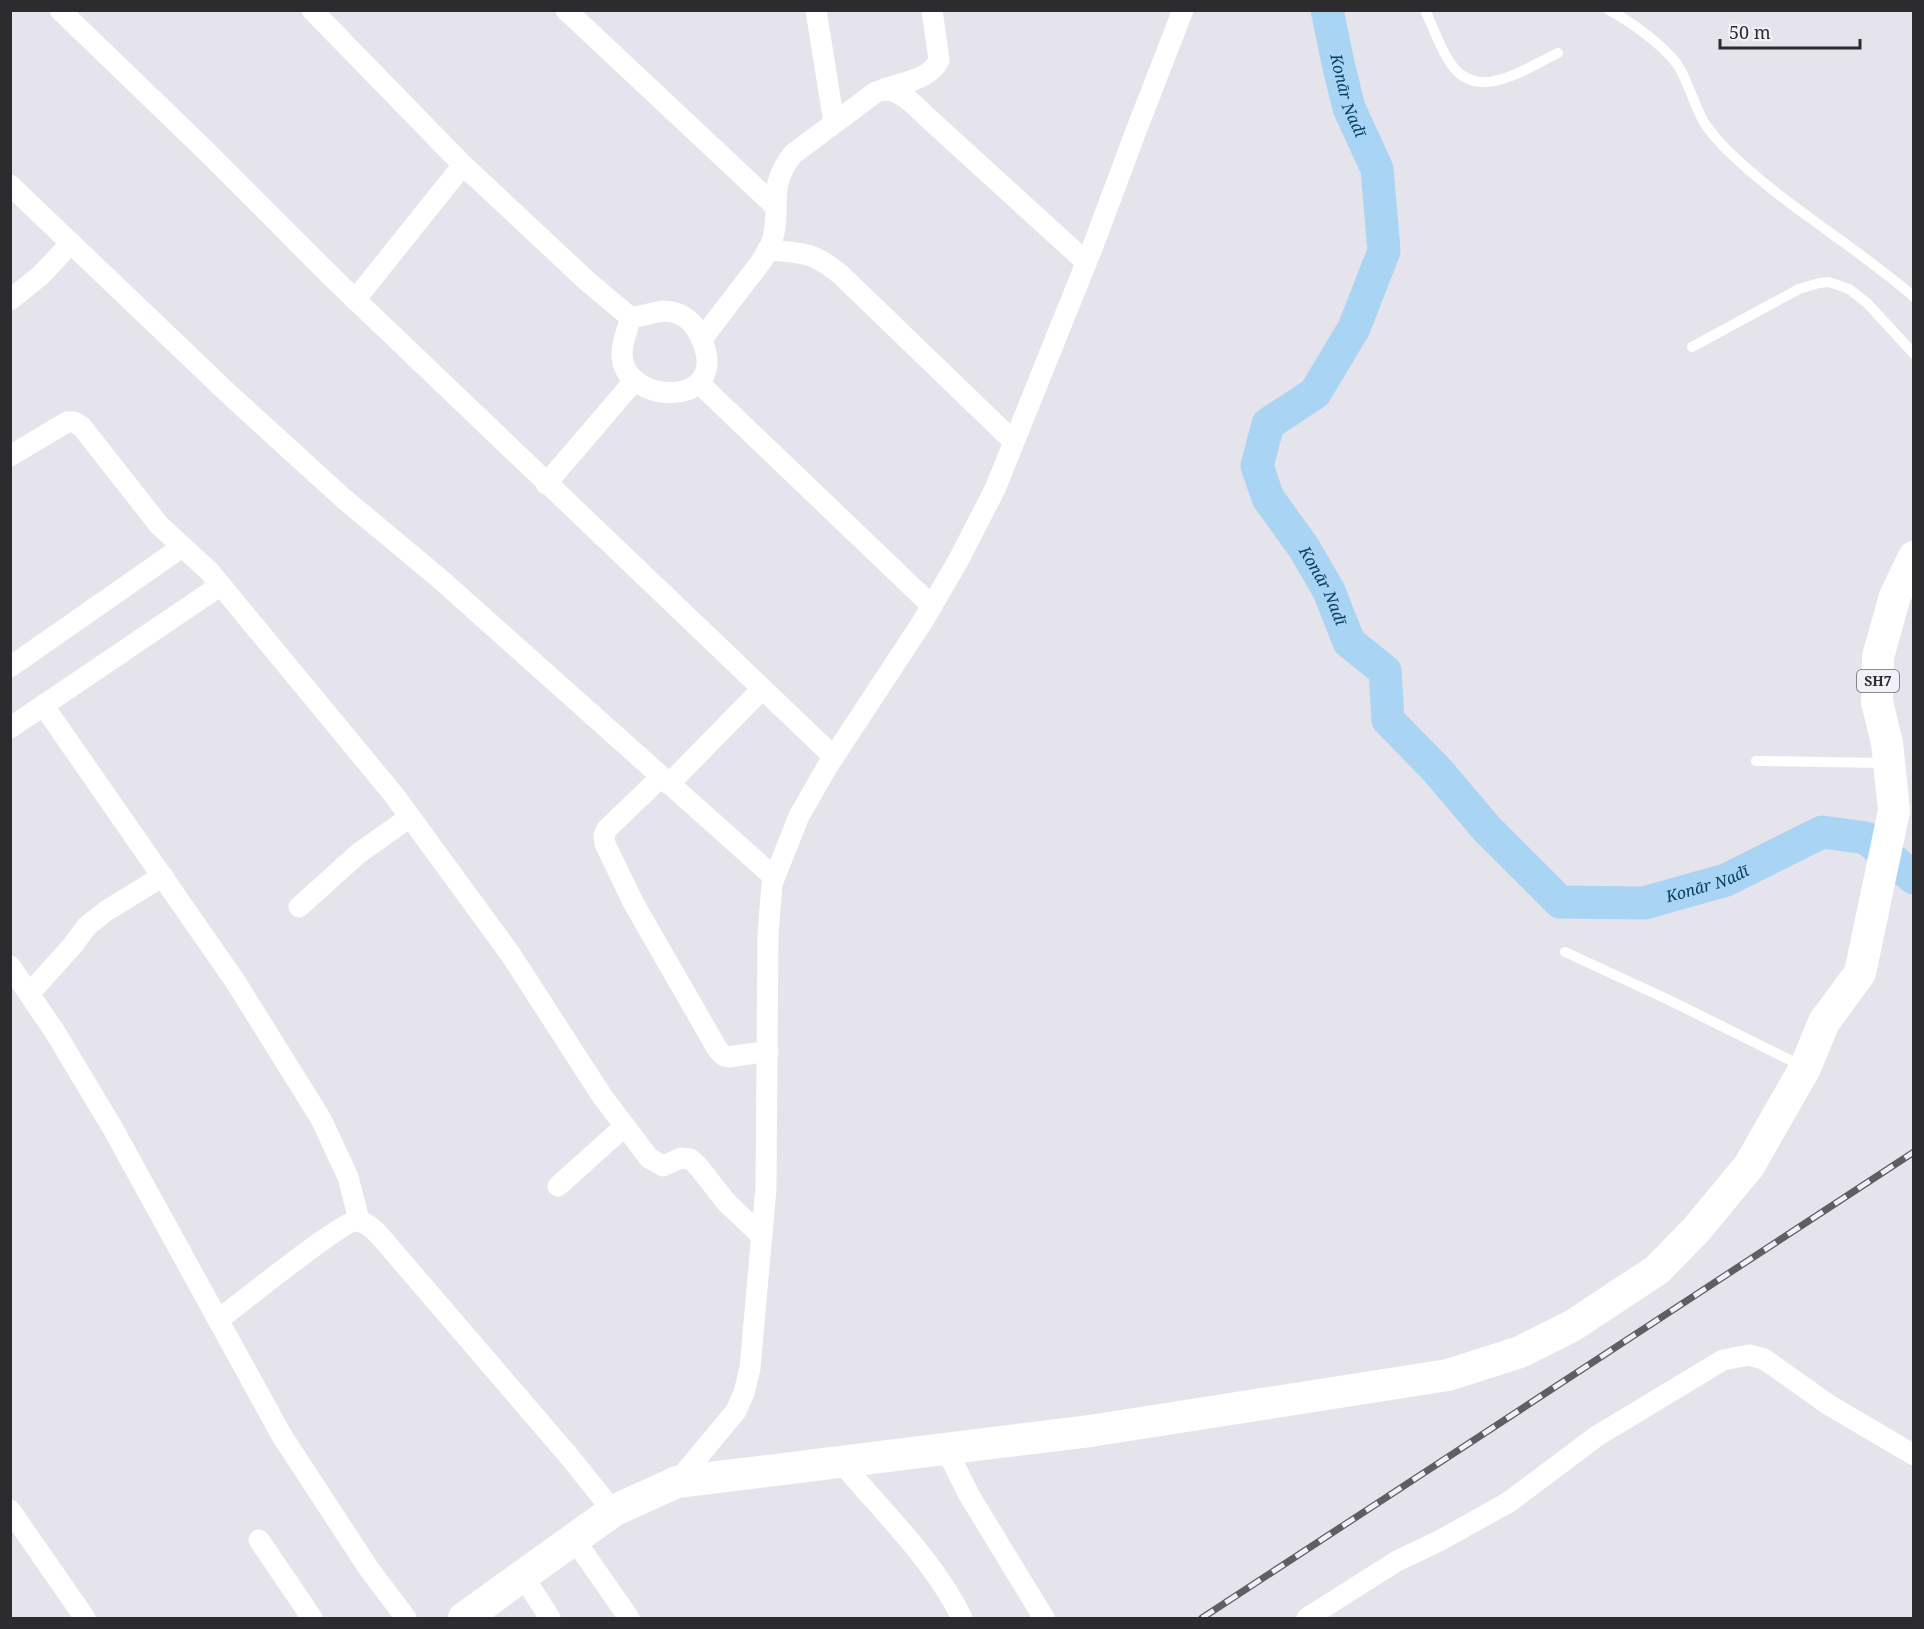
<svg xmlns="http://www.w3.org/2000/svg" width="1924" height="1629" viewBox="0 0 1924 1629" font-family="'Noto Serif',serif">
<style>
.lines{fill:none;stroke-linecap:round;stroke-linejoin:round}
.river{stroke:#aad4f3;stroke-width:33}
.lane{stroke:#fff;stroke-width:10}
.street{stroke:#fff;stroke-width:21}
.primary{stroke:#fff;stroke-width:32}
.rail-casing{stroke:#5f5e63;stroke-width:7}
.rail{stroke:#f2f1f9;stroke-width:4.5;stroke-dasharray:14;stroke-linecap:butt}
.labels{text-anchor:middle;stroke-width:4.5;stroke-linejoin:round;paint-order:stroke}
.shield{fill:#f2f1f9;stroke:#67666b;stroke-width:1.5}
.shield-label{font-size:14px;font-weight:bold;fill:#2c2b2e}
.water-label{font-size:16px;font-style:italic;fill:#054061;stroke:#f2f1f9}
</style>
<rect width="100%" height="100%" fill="#e5e3eb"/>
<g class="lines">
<path class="river" id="s1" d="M1327 10 1338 63 1349 108 1377 169 1384 251 1354 328 1315 393 1268 424 1257 466 1268 498 1304 548 1329 591 1349 642 1385 671 1388 720 1437 770 1487 829 1560 902 1644 903 1726 880 1822 832 1866 838 1914 878"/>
<g class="lane">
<path d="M1425 10C1433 27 1439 45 1449 61 1476 105 1524 69 1558 53"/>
<path d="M1609 10C1630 21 1663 45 1677 64 1689 82 1693 104 1704 122 1709 131 1718 140 1724 147 1781 204 1853 244 1914 297"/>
<polyline points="1692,347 1799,289 1819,283 1829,282 1849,289 1867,303 1914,354"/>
<polyline points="1756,761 1885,763"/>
<polyline points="1565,952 1671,1001 1802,1066"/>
</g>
<g class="street">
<polyline points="60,10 204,149 338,283 834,757"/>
<polyline points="312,10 463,165 587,281 631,318"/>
<polyline points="566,10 775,206"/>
<polyline points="816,10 834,123"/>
<path d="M884 89C902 83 931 79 939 60L932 10"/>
<polyline points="10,185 231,396 343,498 439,578 774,877"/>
<path d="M767 250C802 253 811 251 840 274L1013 441"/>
<polyline points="10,300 41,275 71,243"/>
<polyline points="355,300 463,165"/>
<path d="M662 311C679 311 692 319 699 334 738 410 622 407 622 354 622 342 627 329 631 318Z"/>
<path d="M702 339C717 319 732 300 747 280 756 268 768 255 772 241 783 206 765 190 793 154L876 92C897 84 914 105 928 118L1086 262"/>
<polyline points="700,384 932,606"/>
<polyline points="10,456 67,422 74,422 82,427 159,525 209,571 394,795 511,955 602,1096 649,1158 663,1166 681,1158 690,1159 697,1165 727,1203 762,1236"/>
<polyline points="546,484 635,380"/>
<polyline points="10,667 182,547"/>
<polyline points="43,705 235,981 321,1119 348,1177 359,1220"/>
<polyline points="10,728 221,585"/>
<polyline points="661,777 607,829 604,835 605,844 634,904 718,1050 724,1056 729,1057 768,1051"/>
<polyline points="669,784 762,689"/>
<polyline points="299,907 359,853 410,817"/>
<polyline points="10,966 55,1032 112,1127 282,1436 369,1569 406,1618"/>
<polyline points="29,994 73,945 87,926 106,911 163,876"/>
<polyline points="558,1186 625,1126"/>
<path d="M218 1320C237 1306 343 1220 357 1221 371 1222 383 1240 392 1250L568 1455 613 1511"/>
<polyline points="945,1447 969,1495 1044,1618"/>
<path d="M840 1461C882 1511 933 1559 962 1618"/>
<polyline points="677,1482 736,1411 744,1393 750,1368 766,1188 768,935 772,884 799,816 827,767 923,621 958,561 995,489 1093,246 1136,131 1183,10"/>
<polyline points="10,1510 85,1618"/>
<polyline points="574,1539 629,1618"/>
<polyline points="259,1540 312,1618"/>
<polyline points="523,1576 550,1618"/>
<polyline points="1307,1618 1397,1561 1439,1541 1509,1502 1597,1436 1723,1360 1749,1355 1764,1359 1829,1405 1914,1455"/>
</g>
<polyline class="primary" points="464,1618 613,1511 677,1482 1090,1431 1448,1375 1520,1352 1572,1326 1657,1270 1696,1230 1749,1166 1805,1068 1824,1022 1860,973 1894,811 1887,743 1877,702 1878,657 1895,596 1914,557"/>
<defs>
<polyline id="rail" points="1202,1618 1914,1152"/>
</defs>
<use href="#rail" class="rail-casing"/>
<use href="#rail" class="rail"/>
</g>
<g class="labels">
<rect class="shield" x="1857" y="670" width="42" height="22" rx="4.5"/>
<g class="shield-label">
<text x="1878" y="686">SH7</text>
</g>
<g class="water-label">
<text dy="6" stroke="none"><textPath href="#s1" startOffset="88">Konār Nadī</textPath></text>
<text dy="6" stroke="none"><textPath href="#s1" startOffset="646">Konār Nadī</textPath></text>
<text dy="6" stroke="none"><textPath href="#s1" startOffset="1204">Konār Nadī</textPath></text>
</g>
</g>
<rect width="1924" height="1629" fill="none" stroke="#2c2b2e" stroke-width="24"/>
<path d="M1720 39v9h140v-9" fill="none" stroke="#2c2b2e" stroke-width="3"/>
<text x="1729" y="39" font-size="18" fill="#2c2b2e" stroke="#f2f1f9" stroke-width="4.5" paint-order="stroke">50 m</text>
</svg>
